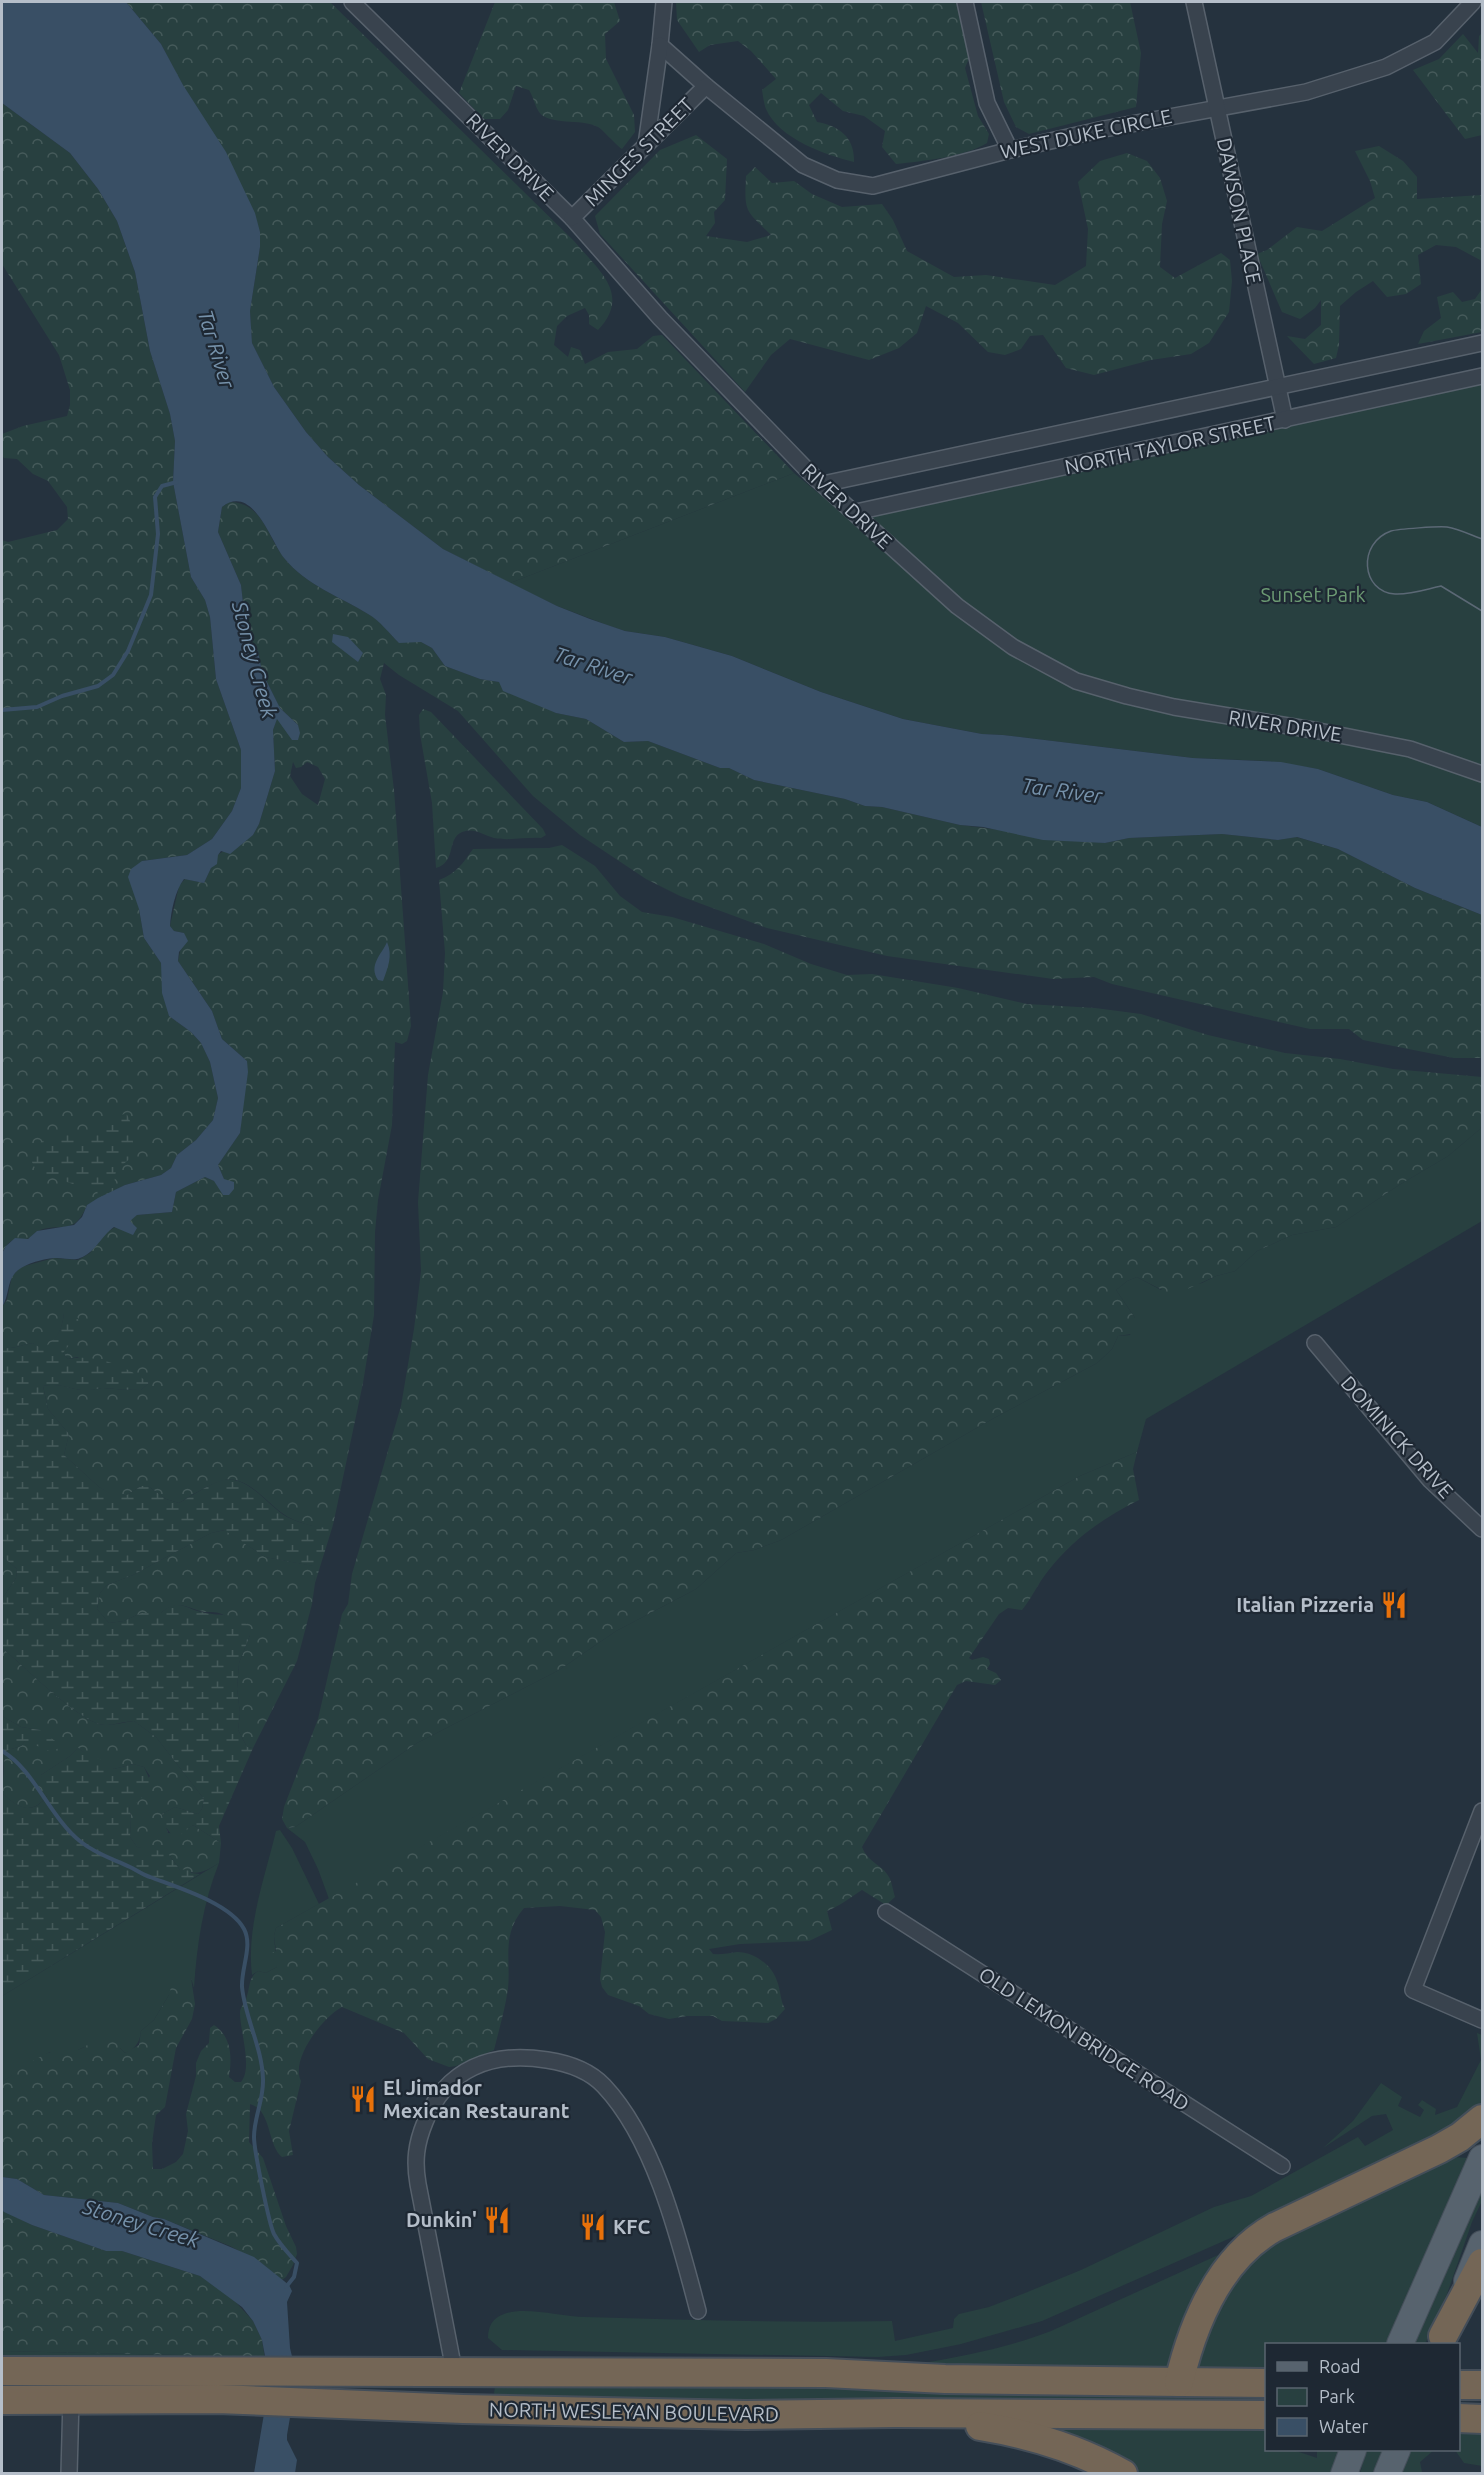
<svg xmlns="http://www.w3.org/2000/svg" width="1484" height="2475" viewBox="0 0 1484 2475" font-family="Ubuntu,sans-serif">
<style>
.green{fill:#284040}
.forest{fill:url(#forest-crowns);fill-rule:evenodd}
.wetland{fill:url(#wetland-marsh)}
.water{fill:#394f65}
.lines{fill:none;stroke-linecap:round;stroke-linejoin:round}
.stream{stroke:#394f65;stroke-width:4}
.street-casing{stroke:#57616c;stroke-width:18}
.primary-casing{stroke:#454f5a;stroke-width:28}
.highway-casing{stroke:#444e59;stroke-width:32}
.street{stroke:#39434e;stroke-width:15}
.primary{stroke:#57636e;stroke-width:26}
.highway{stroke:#746656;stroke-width:28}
.tram{stroke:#5b6875;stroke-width:1.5}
.labels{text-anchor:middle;stroke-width:4.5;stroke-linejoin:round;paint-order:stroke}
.street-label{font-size:20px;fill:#b5bec9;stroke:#1e2833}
.park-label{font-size:20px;fill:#6c9a73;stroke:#1e2833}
.poi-label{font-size:20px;font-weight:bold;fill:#b5bec9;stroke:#1e2833;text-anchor:end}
.water-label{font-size:21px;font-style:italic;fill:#7692ab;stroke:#1e2833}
</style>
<defs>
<pattern id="forest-crowns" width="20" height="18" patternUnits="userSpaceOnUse" patternTransform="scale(1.5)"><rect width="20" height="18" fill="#284040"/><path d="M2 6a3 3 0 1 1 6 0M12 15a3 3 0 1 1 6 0" fill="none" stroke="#455a5a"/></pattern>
<pattern id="wetland-marsh" width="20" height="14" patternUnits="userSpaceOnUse" patternTransform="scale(1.5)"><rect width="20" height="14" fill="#284040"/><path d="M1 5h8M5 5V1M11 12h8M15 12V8" fill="none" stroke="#455a5a"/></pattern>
</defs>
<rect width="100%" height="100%" fill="#25323e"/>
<g class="green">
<polygon points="1482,383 1482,827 1427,802 1393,795 1318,769 1267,761 1193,758 1003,735 982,734 903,719 821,692 732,656 665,637 625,631 607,625 557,606 510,583 794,473 851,520"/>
<polygon points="1482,1124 1482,1221 1146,1419 1137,1452 1080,1476 329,1899 318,1869 305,1842 287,1828 295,1827 417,1743 559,1670 616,1631 696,1589 736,1553 754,1550 781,1540 994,1418 1097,1363 1112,1349 1118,1336 1130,1335 1135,1318 1116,1290 1127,1281 1137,1277 1161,1290 1202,1283 1216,1276 1235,1271 1257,1251 1292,1235 1336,1227 1399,1185 1448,1156 1480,1129"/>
<path d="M280 1830 292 1848 319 1904 276 1928 274 1936 277 1967 266 1973 258 1971 252 1975C246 1928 265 1877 276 1831Z"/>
<path d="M219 1863C203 1903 197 1944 194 1988L191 1978 169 1995 154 2020 141 2031C140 2043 135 2049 125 2053L120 2048 87 2046 73 2052H50L2 2082V1996Z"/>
<path d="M1477 2033 1482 2035V2110L1476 2116 1283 2215 1042 2321 961 2344 906 2355 878 2357 502 2350 488 2338C488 2327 492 2318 504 2314 525 2306 562 2317 585 2317 688 2320 790 2323 892 2321L895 2341 953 2328 954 2319 959 2314 989 2307 1025 2293 1081 2270 1214 2207 1251 2196 1358 2137 1365 2146 1393 2130 1386 2114 1372 2116 1323 2148 1353 2121 1381 2083 1402 2097 1398 2106 1420 2117 1424 2110 1418 2105 1422 2100 1436 2109 1435 2115 1457 2107 1481 2060Z"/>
<path d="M1436 2156 1469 2158 1388 2344H1266V2371L918 2364C964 2356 1007 2348 1051 2331Z"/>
<polygon points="1482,2179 1482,2201 1472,2222 1447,2294 1425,2344 1412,2344"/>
<polygon points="2,2351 180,2355 265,2360 2,2356"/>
<polygon points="776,2384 1266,2389 1266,2406 498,2397 494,2393 495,2387"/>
<polygon points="1109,2425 1266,2427 1266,2450 1293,2450 1317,2458 1317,2450 1342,2450 1334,2473 1127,2473 1038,2428"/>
<polygon points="1459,2427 1482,2427 1482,2466 1464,2463 1455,2450 1458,2450"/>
<polygon points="1366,2450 1382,2450 1376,2473 1360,2474"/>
<polygon points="1403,2450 1434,2450 1420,2462 1422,2472 1426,2473 1395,2474"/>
</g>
<g class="forest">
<path d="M126 2H330L574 241C598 270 632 294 598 330L589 324V315L585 308 567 316 557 326 554 345 568 357 571 347 580 350 585 364 608 352 637 349 653 336 662 335 794 473 510 583 443 549 359 485 328 457 306 432 274 387 252 343 250 311 260 247V232L161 44Z"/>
<path d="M495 2H614L620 21 605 34 606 59 634 115 635 132 622 149C615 144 602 129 598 127 581 118 549 126 539 112 535 106 533 96 529 90L516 86 508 110 500 119H484L459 93Z"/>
<path d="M676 2H957L970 56 965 68 978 116 989 134 987 143C964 157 923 161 896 164L882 147 885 131 864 116 843 111 821 93 809 105 817 122C840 126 855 138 854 162 826 155 779 139 766 109 764 104 763 96 762 90L776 79 751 51 738 41 710 45 699 52 677 20Z"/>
<polygon points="981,2 1130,2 1141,53 1136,107 1029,134 1016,127 1004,102"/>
<polygon points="1482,33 1482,135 1465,139 1413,70 1439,59 1463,34 1478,53 1479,36"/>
<path d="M2 103 70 153 98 189 117 221 135 272 150 351 170 414 175 441 173 482 191 577 205 600 210 617 216 679 241 750V788L232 811 212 839 187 855 142 861 139 909 144 938 161 963 169 1016 191 1032 201 1043 210 1062 218 1098 213 1120 196 1140 177 1155 171 1168 161 1175 125 1185 87 1205C73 1239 60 1220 36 1232 33 1234 32 1237 29 1238 15 1244 13 1233 2 1253V540L8 542 57 530 68 519 67 507 48 481 33 474 17 459 4 458 2 455V434L23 426 67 416 70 405V390L59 355 2 264Z"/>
<path d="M696 135 727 159 725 200 714 212 715 223 706 236 747 242 771 235C746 210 744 214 746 176L755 167 772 183 794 181 812 194 842 207 882 204 893 220 907 251 954 277 986 275 1055 285 1086 266 1088 229 1078 182 1100 161 1127 153 1147 161 1160 178 1167 201 1162 224 1160 267 1175 278 1221 253 1230 260 1232 281 1229 312 1209 343 1191 354 1151 360 1094 375 1066 368 1043 335 1030 336 1021 349 1005 355 988 352 958 323 926 306 917 333 899 348 869 360 790 339 771 355 745 392 600 234 595 216 660 150Z"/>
<polygon points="1379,146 1403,161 1417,177 1417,199 1482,195 1482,261 1456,247 1436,245 1418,255 1421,284 1406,294 1387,297 1373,281 1356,292 1340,306 1339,345 1336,358 1314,364 1287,336 1305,339 1321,325 1321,300 1315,308 1300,319 1282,312 1257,254 1267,250 1297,227 1322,231 1375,198 1370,181 1355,151"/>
<polygon points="1482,289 1482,332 1418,344 1424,331 1441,318 1437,297 1453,292 1462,302 1475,299"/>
<path d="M229 502C263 502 267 537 284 558 307 586 339 596 368 614 380 620 389 633 398 642H421L432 648 445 666 480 679 499 682 556 713 586 719 624 742 648 741 720 768H729L754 780 845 799 865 806 882 807 960 825 1105 843 1129 838 1222 834 1278 840 1296 837 1338 849 1415 888 1482 915V1058H1454L1363 1040 1349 1029H1310L1112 984 1094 977 1053 979 887 956 767 928 680 896 646 879 580 835 533 796 458 711 399 675 384 663 380 679 386 695 385 715 394 790 411 1026 407 1041 402 1044 395 1042 392 1125 378 1200 375 1232 374 1315 363 1383 333 1525 328 1529C314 1527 299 1523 288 1517 267 1505 247 1472 221 1481 206 1486 192 1495 179 1503L166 1499 148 1486H141L127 1495 115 1497 99 1487 64 1455 69 1434 48 1409 43 1386C64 1382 70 1391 89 1390 94 1390 98 1388 103 1388 115 1389 128 1390 141 1390L149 1383 77 1357 68 1359 63 1353 64 1313C62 1330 57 1341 42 1350L33 1343C20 1345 16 1349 2 1348V1307L7 1300 12 1276 21 1267 54 1258 78 1260 90 1253 105 1233 137 1215 172 1212 176 1192 205 1177 214 1181 224 1179 218 1165 240 1133 247 1061 222 1039 212 1011 178 961 184 933 174 931 170 926 179 886 185 879 204 883 217 855 253 835 259 824 275 771 273 730 277 718 298 725 280 708 262 672 258 651 247 638 241 585 218 532 222 507ZM293 762 296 768 301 767 307 762 318 767 325 779 318 805 302 794 290 776Z"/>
<path d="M423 709 431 712 543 829 546 835 541 838C526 837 509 841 494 838 484 835 473 827 462 832 446 839 457 862 436 868L432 803 420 734 419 715Z"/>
<path d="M562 845 595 866 620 896 642 912 672 917 764 944 811 964 847 975 872 974 958 988 1027 1004 1095 1008 1141 1014 1208 1035 1285 1053 1340 1059 1393 1069 1482 1077V1124L1480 1129 1448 1156 1399 1185 1336 1227 1292 1235 1257 1251 1235 1271 1216 1276 1183 1291 1170 1294 1137 1277 1127 1281 1116 1290 1135 1318 1138 1333 1118 1336 1112 1349 1097 1363 994 1418 781 1540 754 1550 736 1553 696 1589 616 1631 559 1670 417 1743 295 1827 287 1828 282 1819 284 1807 318 1719 342 1614 348 1604 352 1574 401 1406 414 1329 421 1271 418 1202 428 1075 443 992 445 953 439 880C456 874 463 863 473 849L549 848Z"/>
<path d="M1137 1452 1133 1469 1139 1500C1103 1518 1073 1539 1048 1571 1038 1583 1032 1598 1022 1610L1008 1608 999 1614 969 1658 972 1660 983 1657 989 1659 990 1664 987 1669 996 1673 1001 1680 995 1685 966 1681 957 1685 862 1847C869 1864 882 1864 889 1877 892 1882 893 1891 895 1897L886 1905 862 1890C851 1897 838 1907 827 1911L832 1930 809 1941 740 1944 709 1949 713 1954C721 1955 729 1953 737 1952 754 1952 772 1965 777 1981 781 1991 780 2000 785 2009L776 2019 768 2023 722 2021 713 2016H687L669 2019 649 2014 639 2006 608 1995 602 1987 600 1979 605 1932 601 1917 595 1910 560 1906 524 1908C501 1935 511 1958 508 1989 505 2009 499 2030 494 2050L456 2066 449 2067 428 2059 404 2033 342 2007C323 2017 290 2059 301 2081L289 2131 293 2155 282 2157C267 2145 272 2110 250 2104L249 2142 263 2158 286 2226 296 2247 297 2254 293 2265 286 2277 282 2280 260 2262 230 2246 164 2219 153 2217 118 2203 44 2195 17 2179 2 2177V2082C13 2075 39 2055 51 2052 70 2047 79 2057 94 2038L118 2039 120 2048 125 2053 139 2045 141 2031 154 2020 169 1995 171 1987 191 1978 195 2004 192 2019 176 2048 165 2107 156 2115 152 2143 153 2169H162L176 2162 183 2154 188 2131 186 2114 196 2076V2063L201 2051 209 2043 210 2028 214 2025C232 2037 232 2058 229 2077L235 2082H241C253 2069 240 2031 240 2013 240 2006 246 2002 247 1996 250 1986 249 1977 258 1971L266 1973 277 1967 272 1953 276 1951 274 1936 276 1928 1080 1476Z"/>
<path d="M225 1530 265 1557 314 1566 315 1583 312 1604 297 1661 253 1748 247 1747 238 1730 240 1713 237 1689 239 1663 250 1635C241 1628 229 1616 219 1613 213 1611 206 1613 200 1611 185 1606 175 1600 161 1613H141L124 1621 109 1623 97 1609 100 1593 107 1585 133 1575 211 1533Z"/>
<polygon points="2,1556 17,1569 16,1578 2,1599"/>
<path d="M2 1648C21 1663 84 1727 106 1725 115 1725 125 1722 134 1721L156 1737 204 1799 202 1809 198 1814 175 1807 162 1814 168 1833 180 1834 193 1825 221 1843 219 1863C202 1873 199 1875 180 1870L170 1856 137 1847 130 1837 131 1817 129 1806 150 1776 144 1767 133 1764 114 1769C102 1761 89 1757 78 1748L70 1756 41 1775 47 1796C31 1816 18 1808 2 1793L5 1751 21 1746 25 1741 40 1730 21 1727 2 1716Z"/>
<polygon points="2,2210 32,2225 106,2251 122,2251 200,2276 232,2298 253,2321 262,2340 265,2360 180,2355 2,2351"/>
</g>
<g class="wetland">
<path d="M126 1113C135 1127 133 1141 132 1157L116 1170 113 1192 98 1198 97 1187 79 1186 37 1172 32 1162 33 1153 40 1143 53 1134H91L109 1121Z"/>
<path d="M69 1312 78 1318 79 1332 63 1353 68 1359C98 1354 126 1366 149 1383L141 1390C128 1390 116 1389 103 1388 99 1388 94 1390 89 1390 70 1391 63 1382 43 1386L48 1409 69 1434 64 1455 99 1487 115 1496 127 1495 141 1486H148L166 1499 179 1503C192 1496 206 1486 220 1481 247 1472 267 1506 287 1517 299 1523 314 1527 328 1528L333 1525 315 1583 313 1566 265 1557 224 1530 211 1533 133 1575 107 1585 100 1593 97 1609 109 1623 124 1621 141 1613H161C177 1598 185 1608 201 1612 220 1617 230 1611 248 1625L250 1635 239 1663 237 1689 240 1713 238 1730 247 1747 253 1748 219 1826 221 1843 193 1825 175 1839 164 1825 162 1814 175 1807 198 1814 202 1809 204 1799 156 1737 134 1721C125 1721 115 1725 106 1725 84 1727 21 1663 2 1648V1599L16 1578 17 1569 2 1556V1348C16 1349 20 1345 33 1343L42 1349C57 1340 62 1330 64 1313Z"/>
<polygon points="2,1716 21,1727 40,1730 62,1746 52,1752 25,1741 21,1746 5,1751 2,1782"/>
<path d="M78 1748C90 1758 104 1757 114 1769L133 1764 144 1767 152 1785 139 1801 129 1806 131 1817 130 1837 137 1847 167 1852 180 1870 188 1869 191 1873 200 1874 2 1996V1793C18 1808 32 1816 47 1796L42 1788 41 1775 70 1756Z"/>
</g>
<g class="water">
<path d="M2 2H126L161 44 183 85 226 152 255 213 260 232V247L250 311 252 343 274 387 306 432 328 457 359 485 443 549 557 606 590 619 625 631 665 637 732 656 821 692 903 719 982 734 1003 735 1193 758 1281 762 1318 769 1393 795 1427 802 1482 827V915L1415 888 1338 849 1297 837 1278 840 1222 834 1129 838 1105 843 1043 840 983 827 960 825 882 807 865 806 845 799 754 780 729 768H720L648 741 624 742 586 719 556 713 503 691 499 682 480 679 445 666 432 648 421 642 399 643C389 633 380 621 368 614 339 596 307 586 284 558 271 542 253 483 222 507L218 532 241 585 247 638 258 651 262 672 280 708 298 725 300 733 298 740H292L277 719 273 730 275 771 259 824 253 835 230 854 221 851 218 855 217 864 211 868 204 883 184 879C175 891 171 911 170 926L174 931 184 933 188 941 179 952 178 961 212 1011 222 1039 247 1061 248 1072 240 1133 218 1165 224 1179 234 1182V1189L229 1195H223L214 1181 205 1177 176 1192 172 1212 137 1215 130 1221 137 1228 133 1235 114 1227C101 1236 95 1253 80 1258 74 1261 65 1258 57 1258 45 1258 23 1264 15 1273 7 1282 9 1297 2 1307V1253L6 1246 15 1238 28 1239 37 1231 74 1225 82 1217 87 1205 98 1198 125 1185 161 1175 171 1168 177 1155 196 1140 213 1120 218 1098 210 1062 201 1043 191 1032 169 1016 162 993 161 963 144 938 139 909 128 877 131 869 142 861 187 855 212 839 232 811 241 788V750L216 679 210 617 205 600 191 577 173 482 175 441 170 414 150 351 135 272 117 221 98 189 70 153 2 103Z"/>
<polygon points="333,634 348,637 363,653 358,662 332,642"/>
<path d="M387 942C393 956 388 967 383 981L378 980C368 965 382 954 387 942Z"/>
<polygon points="2,2177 17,2179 44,2195 118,2203 153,2217 164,2219 254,2257 289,2285 292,2291 287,2302 290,2348 297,2377 287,2435 287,2440 297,2460 295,2473 254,2473 266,2402 265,2356 262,2340 253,2321 242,2307 200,2276 122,2251 106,2251 32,2225 4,2212 2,2210"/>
</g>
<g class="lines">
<g class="stream">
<polyline points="2,710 37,707 62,696 98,686 113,675 128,651 151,595 158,534 155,497 162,486 177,482"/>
<path d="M2 1751C34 1769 50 1818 81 1842 96 1854 113 1859 130 1867 136 1870 143 1875 150 1877 176 1887 230 1903 244 1929 253 1946 241 1968 242 1987 245 2018 262 2047 263 2079 264 2099 254 2117 254 2137 254 2150 269 2224 274 2234 280 2245 289 2254 297 2263L294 2277 286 2287"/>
</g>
<defs>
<g id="street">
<polyline points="352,2 572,218 660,318 810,473 957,606 1013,647 1076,681 1127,696 1174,707 1319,731 1410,749 1482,774"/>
<polyline points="664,2 660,45 706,86 803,165 837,180 873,186 1010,150 1104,129 1306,92 1386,67 1435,42 1473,2"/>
<polyline points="965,2 987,103 1010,150"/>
<polyline points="1194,2 1285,420"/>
<polyline points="646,145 660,45"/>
<polyline points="572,218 706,86"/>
<polyline points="823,484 1482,343"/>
<polyline points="856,512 1482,376"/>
<polyline points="1315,1343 1430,1480 1482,1529"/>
<polyline points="1482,1811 1413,1990 1482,2020"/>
<polyline points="886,1912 1282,2166"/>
<path d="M454 2370 418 2184C414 2161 416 2144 425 2122 446 2068 492 2051 547 2060 567 2063 589 2070 604 2086 655 2140 679 2239 698 2311"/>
<polyline points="69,2474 71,2399"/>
</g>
<g id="primary">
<polyline points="1467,2281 1482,2244"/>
<polyline points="1400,2344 1482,2158"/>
<polyline points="1344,2474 1353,2450"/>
<polyline points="1387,2474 1397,2450"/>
</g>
<g id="highway">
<polyline points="1443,2336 1482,2263"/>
<polyline points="2,2371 826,2373 945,2379 1266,2383"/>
<path d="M1179 2382C1193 2323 1219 2258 1275 2227L1439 2149 1460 2137 1482 2119"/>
<polyline points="1458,2385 1482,2385"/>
<polyline points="2,2400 218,2399 463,2409 746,2415 895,2413 1266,2415"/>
<polyline points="1458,2418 1482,2419"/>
<path d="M980 2426C1029 2434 1079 2449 1123 2474"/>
</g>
</defs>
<use href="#street" class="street-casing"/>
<use href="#primary" class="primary-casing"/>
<use href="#highway" class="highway-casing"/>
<use href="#street" class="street"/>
<use href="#primary" class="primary"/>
<use href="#highway" class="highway"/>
<path class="tram" d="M1482 539C1471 535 1459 529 1447 527 1439 526 1398 529 1391 531 1357 543 1361 592 1395 594 1409 595 1427 589 1441 586L1482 611"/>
</g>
<defs>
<symbol id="restaurant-bare" viewBox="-9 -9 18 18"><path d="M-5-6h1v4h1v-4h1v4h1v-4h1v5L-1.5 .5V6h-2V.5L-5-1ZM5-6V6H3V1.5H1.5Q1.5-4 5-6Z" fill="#e8710a" stroke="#1e2833" stroke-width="2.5" paint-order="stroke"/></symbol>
</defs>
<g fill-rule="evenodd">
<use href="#restaurant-bare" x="1375" y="1586" width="38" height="38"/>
<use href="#restaurant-bare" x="344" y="2080" width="38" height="38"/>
<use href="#restaurant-bare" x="478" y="2201" width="38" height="38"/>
<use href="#restaurant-bare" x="574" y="2208" width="38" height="38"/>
</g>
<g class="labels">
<g class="street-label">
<text transform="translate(1086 134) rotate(-12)" y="7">WEST DUKE CIRCLE</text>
<text transform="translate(639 152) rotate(-45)" y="7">MINGES STREET</text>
<text transform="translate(510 157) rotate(45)" y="7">RIVER DRIVE</text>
<text transform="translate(1239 211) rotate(78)" y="7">DAWSON PLACE</text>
<text transform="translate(1170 445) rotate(-12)" y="7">NORTH TAYLOR STREET</text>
<text transform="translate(847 506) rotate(43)" y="7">RIVER DRIVE</text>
<text transform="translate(1285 726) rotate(9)" y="7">RIVER DRIVE</text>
<text transform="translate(1397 1437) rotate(48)" y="7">DOMINICK DRIVE</text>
<text transform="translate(1084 2039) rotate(33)" y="7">OLD LEMON BRIDGE ROAD</text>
<text transform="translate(634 2412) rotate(1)" y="7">NORTH WESLEYAN BOULEVARD</text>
</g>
<g class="park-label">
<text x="1313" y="602">Sunset Park</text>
</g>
<g class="poi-label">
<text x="1374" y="1612">Italian Pizzeria</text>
<text x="383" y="2095" text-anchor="start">El Jimador<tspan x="383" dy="23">Mexican Restaurant</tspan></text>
<text x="477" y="2227">Dunkin'</text>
<text x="613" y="2234" text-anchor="start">KFC</text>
</g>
<g class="water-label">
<text transform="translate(216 349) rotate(73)" y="7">Tar River</text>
<text transform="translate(254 660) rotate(75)" y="7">Stoney Creek</text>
<text transform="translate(593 666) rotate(18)" y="7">Tar River</text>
<text transform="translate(1062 791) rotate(8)" y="7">Tar River</text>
<text transform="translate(141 2224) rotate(17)" y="7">Stoney Creek</text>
</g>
</g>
<rect width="1484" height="2475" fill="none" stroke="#b5bec9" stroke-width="6"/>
<rect x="1265" y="2343" width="195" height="108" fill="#1e2833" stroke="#5a646f" stroke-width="1.5"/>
<rect x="1277" y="2362" width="30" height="9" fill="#57636e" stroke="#5a646f" stroke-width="1.5"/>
<text x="1319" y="2373" font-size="18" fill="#b5bec9">Road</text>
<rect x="1277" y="2388" width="30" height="18" fill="#284040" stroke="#5a646f" stroke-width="1.5"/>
<text x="1319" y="2403" font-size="18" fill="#b5bec9">Park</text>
<rect x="1277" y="2418" width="30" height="18" fill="#394f65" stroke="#5a646f" stroke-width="1.5"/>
<text x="1319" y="2433" font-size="18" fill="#b5bec9">Water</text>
</svg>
